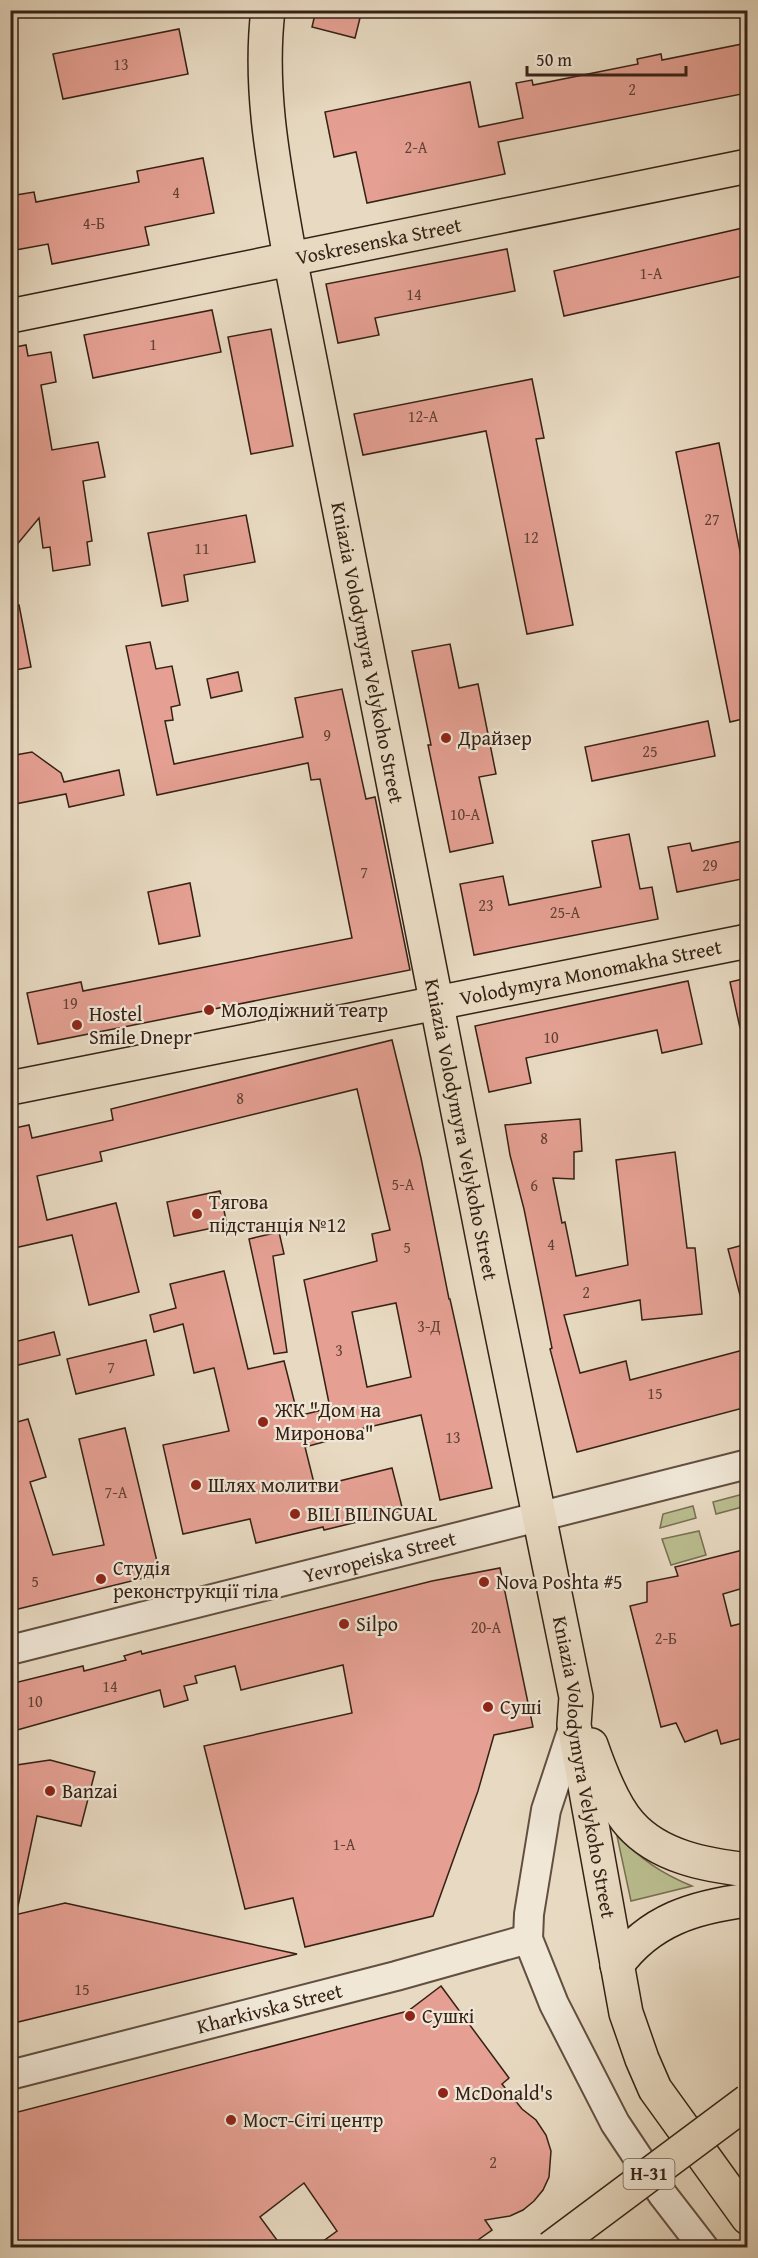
<svg xmlns="http://www.w3.org/2000/svg" width="758" height="2258" viewBox="0 0 758 2258" font-family="'Gentium Book Plus',serif">
<style>
.green{fill:#babe90;stroke:#787052;stroke-width:1.5}
.building{fill:#e5a093;stroke:#352115;stroke-width:1.5;fill-rule:evenodd}
.lines{fill:none;stroke-linecap:round;stroke-linejoin:round}
.minor-casing{stroke:#624f40;stroke-width:32}
.major-casing{stroke:#352115;stroke-width:36}
.minor{stroke:#f0e7d7;stroke-width:28}
.major{stroke:#e8dac2;stroke-width:33}
.major-bridge-casing{stroke:#352115;stroke-width:36;stroke-linecap:butt}
.major-bridge{stroke:#e8dac2;stroke-width:33}
.poi-dot{fill:#8f2418;stroke:#f0e7d7;stroke-width:2}
.labels{text-anchor:middle;stroke-width:4.5;stroke-linejoin:round;paint-order:stroke}
.number-label{font-size:16px;fill:#614134}
.shield{fill:#f0e7d7;stroke:#6d5c4f;stroke-width:1.5}
.shield-label{font-size:18px;font-weight:bold;fill:#352115}
.street-label{font-size:20px;fill:#352115;stroke:#f0e7d7}
.poi-label{font-size:20px;fill:#352115;stroke:#f0e7d7;text-anchor:start}
</style>
<rect width="100%" height="100%" fill="#e8dac2"/>
<filter id="stains"><feTurbulence type="fractalNoise" baseFrequency=".00333" numOctaves="4"/><feColorMatrix values="0 0 0 0 .2 0 0 0 0 .09 0 0 0 0 .02 0 0 0 .5 -.17"/></filter>
<radialGradient id="worn" r=".72"><stop offset=".6" stop-color="#630" stop-opacity="0"/><stop offset="1" stop-color="#630" stop-opacity=".3"/></radialGradient>
<g class="green">
<polygon points="747,1493 747,1509 746,1506 716,1514 713,1502"/>
<polygon points="693,1506 696,1518 660,1528 663,1514"/>
<polygon points="699,1531 706,1555 671,1565 662,1539"/>
<path d="M617 1836C643 1860 660 1873 692 1886L631 1901Z"/>
</g>
<g class="building">
<polygon points="316,10 362,10 355,38 312,27"/>
<polygon points="179,29 188,74 63,99 53,54"/>
<polygon points="747,43 747,93 498,142 505,174 367,203 356,152 334,157 325,112 470,82 479,127 523,118 516,83 532,80 533,85 638,64 637,59 661,54 662,60"/>
<polygon points="203,158 214,213 145,227 149,245 52,264 48,244 10,251 10,196 34,192 36,202 139,182 137,171"/>
<polygon points="747,227 747,275 564,316 554,271"/>
<polygon points="507,249 515,291 375,318 379,335 338,343 326,284"/>
<polygon points="212,310 221,352 93,378 84,335"/>
<polygon points="271,329 293,446 251,454 228,337"/>
<polygon points="26,345 28,356 51,352 56,382 41,385 52,450 98,442 105,477 83,481 92,541 87,542 90,565 53,571 50,547 43,548 39,518 10,553 10,348"/>
<polygon points="532,379 544,438 536,439 573,625 527,634 486,431 363,455 354,414"/>
<polygon points="719,443 747,587 747,718 730,722 676,452"/>
<polygon points="246,515 255,562 184,575 188,601 162,606 148,533"/>
<polygon points="19,605 31,667 10,671 10,606"/>
<polygon points="150,642 156,669 172,666 180,705 171,707 173,720 165,721 174,764 303,737 295,698 342,689 366,799 375,797 410,970 38,1044 27,993 81,982 83,991 352,938 320,779 311,780 308,763 157,795 126,646"/>
<polygon points="450,644 459,688 478,684 496,774 479,777 493,843 450,852 428,745 431,745 412,651"/>
<polygon points="238,672 242,691 211,698 207,679"/>
<polygon points="708,721 715,756 592,781 585,747"/>
<polygon points="32,752 61,773 64,782 119,770 124,795 69,807 66,794 10,805 10,756"/>
<polygon points="629,834 640,889 652,887 658,919 474,955 460,884 503,876 509,905 601,887 592,841"/>
<polygon points="747,840 747,878 677,892 668,847 690,843 692,851"/>
<polygon points="190,883 200,936 159,944 148,892"/>
<polygon points="747,978 747,1027 740,1028 730,982"/>
<polygon points="688,981 702,1044 662,1053 657,1030 526,1058 531,1083 489,1092 475,1026"/>
<path d="M392 1040 421 1158 449 1299H450L492 1488 440 1500 421 1415 330 1436 331 1440 305 1447 315 1487 392 1468 403 1511 324 1530 323 1527 256 1543 250 1519 183 1534 163 1445 229 1431 214 1368 194 1373 183 1324 154 1332 150 1315 176 1308 170 1284 224 1271 248 1369 284 1361 298 1416 330 1408 304 1280 377 1261 372 1234 390 1230 357 1089 100 1152 102 1161 37 1176 47 1220 116 1203 139 1292 89 1305 72 1235 10 1249V1129L29 1125 32 1138 113 1120 111 1109ZM396 1303 411 1377 367 1387 352 1312Z"/>
<polygon points="580,1119 582,1151 574,1152 574,1179 553,1178 562,1223 565,1222 576,1276 628,1265 616,1160 675,1152 687,1248 695,1248 702,1314 642,1320 640,1300 564,1315 580,1373 626,1361 630,1380 747,1349 747,1407 577,1452 550,1349 552,1348 524,1209 510,1155 505,1125"/>
<polygon points="220,1191 227,1225 174,1236 167,1202"/>
<polygon points="279,1232 284,1254 273,1256 287,1352 274,1354 249,1239"/>
<polygon points="747,1244 747,1302 742,1303 728,1249"/>
<polygon points="54,1332 60,1355 10,1367 10,1343"/>
<polygon points="146,1340 154,1375 76,1394 67,1359"/>
<polygon points="28,1419 46,1477 30,1482 53,1555 104,1545 79,1439 125,1428 160,1574 10,1611 10,1424"/>
<polygon points="747,1549 747,1587 723,1594 731,1626 747,1622 747,1667 742,1668 747,1690 747,1737 721,1744 717,1730 685,1742 676,1723 661,1727 630,1606 647,1602 647,1582 678,1576 675,1567"/>
<polygon points="500,1568 533,1727 494,1735 478,1791 433,1916 305,1947 293,1898 245,1909 204,1746 352,1713 343,1665 241,1690 235,1666 195,1676 197,1683 184,1686 188,1700 164,1707 160,1690 10,1732 10,1684 83,1666 84,1671 126,1660 124,1656 141,1651 142,1654 432,1581"/>
<polygon points="50,1760 95,1772 81,1826 37,1816 18,1906 10,1905 10,1766"/>
<polygon points="65,1903 251,1944 297,1954 10,2024 10,1916"/>
<polygon points="441,1986 509,2078 502,2084 522,2109 536,2120 546,2135 551,2151 549,2177 543,2190 534,2201 523,2210 510,2216 485,2220 492,2230 468,2247 315,2247 337,2231 304,2183 260,2217 282,2247 10,2247 10,2114 408,2011"/>
</g>
<g class="lines">
<defs>
<g id="minor">
<path id="s1" d="M10 1650 748 1464"/>
<polyline points="574,1725 546,1810 529,1914 528,1939 554,2004 615,2123 663,2195 704,2248"/>
<path id="s2" d="M10 2075 396 1976 528 1939"/>
</g>
<g id="major">
<path id="s3" d="M268 10C258 94 276 176 290 258L492 1285 576 1697 574 1725 626 2013 642 2059 655 2089 748 2218"/>
<path id="s4" d="M10 316 748 166"/>
<path id="s5" d="M10 1088 748 941"/>
<path d="M591 1745C599 1768 613 1805 630 1824 659 1857 706 1865 748 1870"/>
<path d="M617 1965C650 1920 694 1907 748 1900"/>
</g>
</defs>
<use href="#minor" class="minor-casing"/>
<use href="#major" class="major-casing"/>
<use href="#minor" class="minor"/>
<use href="#major" class="major"/>
<defs>
<polyline id="major-bridge" points="551,2248 748,2101"/>
</defs>
<use href="#major-bridge" class="major-bridge-casing"/>
<use href="#major-bridge" class="major-bridge"/>
</g>
<g class="poi-dot">
<circle cx="446" cy="738" r="6"/>
<circle cx="209" cy="1010" r="6"/>
<circle cx="77" cy="1025" r="6"/>
<circle cx="197" cy="1214" r="6"/>
<circle cx="263" cy="1422" r="6"/>
<circle cx="196" cy="1485" r="6"/>
<circle cx="295" cy="1514" r="6"/>
<circle cx="101" cy="1579" r="6"/>
<circle cx="484" cy="1582" r="6"/>
<circle cx="344" cy="1624" r="6"/>
<circle cx="488" cy="1707" r="6"/>
<circle cx="50" cy="1791" r="6"/>
<circle cx="410" cy="2016" r="6"/>
<circle cx="443" cy="2093" r="6"/>
<circle cx="231" cy="2120" r="6"/>
</g>
<g class="labels">
<g class="number-label">
<text x="121" y="70">13</text>
<text x="632" y="95">2</text>
<text x="416" y="153">2-А</text>
<text x="176" y="198">4</text>
<text x="94" y="229">4-Б</text>
<text x="651" y="279">1-А</text>
<text x="414" y="300">14</text>
<text x="153" y="350">1</text>
<text x="423" y="422">12-А</text>
<text x="712" y="525">27</text>
<text x="531" y="543">12</text>
<text x="202" y="554">11</text>
<text x="327" y="741">9</text>
<text x="650" y="757">25</text>
<text x="465" y="820">10-А</text>
<text x="710" y="871">29</text>
<text x="364" y="878">7</text>
<text x="486" y="911">23</text>
<text x="565" y="918">25-А</text>
<text x="70" y="1009">19</text>
<text x="551" y="1043">10</text>
<text x="240" y="1104">8</text>
<text x="544" y="1144">8</text>
<text x="403" y="1190">5-А</text>
<text x="534" y="1191">6</text>
<text x="551" y="1250">4</text>
<text x="407" y="1253">5</text>
<text x="586" y="1298">2</text>
<text x="429" y="1332">3-Д</text>
<text x="339" y="1356">3</text>
<text x="111" y="1373">7</text>
<text x="655" y="1399">15</text>
<text x="453" y="1443">13</text>
<text x="116" y="1498">7-А</text>
<text x="35" y="1587">5</text>
<text x="486" y="1633">20-А</text>
<text x="666" y="1644">2-Б</text>
<text x="110" y="1692">14</text>
<text x="35" y="1707">10</text>
<text x="344" y="1850">1-А</text>
<text x="82" y="1995">15</text>
<text x="493" y="2168">2</text>
</g>
<rect class="shield" x="623.5" y="2159" width="51" height="30" rx="4.5"/>
<g class="shield-label">
<text x="649" y="2180">Н-31</text>
</g>
<g class="street-label">
<text dy="7" stroke="none"><textPath href="#s4" startOffset="376">Voskresenska Street</textPath></text>
<text dy="7" stroke="none"><textPath href="#s3" startOffset="652">Kniazia Volodymyra Velykoho Street</textPath></text>
<text dy="7" stroke="none"><textPath href="#s5" startOffset="592">Volodymyra Monomakha Street</textPath></text>
<text dy="7" stroke="none"><textPath href="#s3" startOffset="1138">Kniazia Volodymyra Velykoho Street</textPath></text>
<text dy="7" stroke="none"><textPath href="#s1" startOffset="381">Yevropeiska Street</textPath></text>
<text dy="7" stroke="none"><textPath href="#s3" startOffset="1788">Kniazia Volodymyra Velykoho Street</textPath></text>
<text dy="7" stroke="none"><textPath href="#s2" startOffset="268">Kharkivska Street</textPath></text>
</g>
<g class="poi-label">
<text x="458" y="745">Драйзер</text>
<text x="221" y="1017">Молодіжний театр</text>
<text x="89" y="1021">Hostel<tspan x="89" dy="23">Smile Dnepr</tspan></text>
<text x="209" y="1209">Тягова<tspan x="209" dy="23">пiдстанцiя №12</tspan></text>
<text x="275" y="1417">ЖК "Дом на<tspan x="275" dy="23">Миронова"</tspan></text>
<text x="208" y="1492">Шлях молитви</text>
<text x="307" y="1521">BILI BILINGUAL</text>
<text x="113" y="1575">Студія<tspan x="113" dy="23">реконструкції тіла</tspan></text>
<text x="496" y="1589">Nova Poshta #5</text>
<text x="356" y="1631">Silpo</text>
<text x="500" y="1714">Суші</text>
<text x="62" y="1798">Banzai</text>
<text x="422" y="2023">Сушкі</text>
<text x="455" y="2100">McDonald's</text>
<text x="243" y="2127">Мост-Сіті центр</text>
</g>
</g>
<rect width="758" height="2258" fill="none" stroke="#e8dac2" stroke-width="36"/>
<rect x="12" y="12" width="734" height="2234" fill="none" stroke="#352115" stroke-width="3"/>
<rect x="18" y="18" width="722" height="2222" fill="none" stroke="#352115" stroke-width="1.5"/>
<path d="M527 66v9h159v-9" fill="none" stroke="#352115" stroke-width="3"/>
<text x="536" y="66" font-size="18" fill="#352115" stroke="#f0e7d7" stroke-width="4.5" paint-order="stroke">50 m</text>
<rect width="100%" height="100%" filter="url(#stains)"/>
<rect width="100%" height="100%" fill="url(#worn)"/>
</svg>
